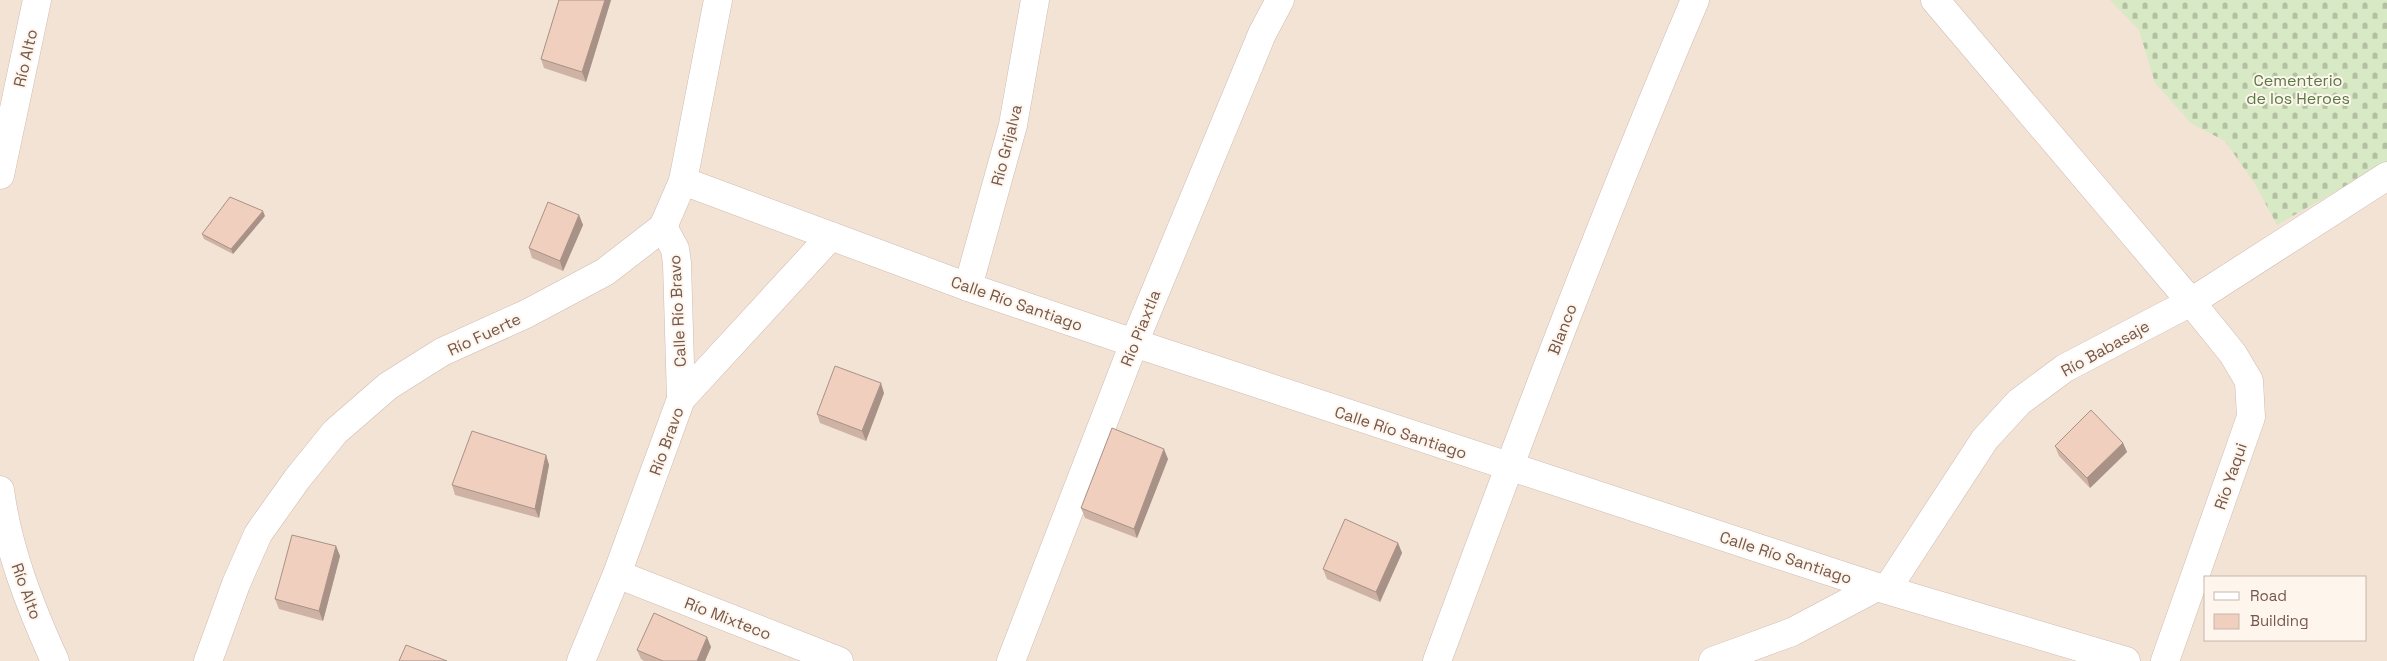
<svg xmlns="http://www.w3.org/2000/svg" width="2387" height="661" viewBox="0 0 2387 661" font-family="'Space Grotesk',sans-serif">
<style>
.residential{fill:#f3e3d5;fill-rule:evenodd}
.cemetery{fill:url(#cemetery-stones)}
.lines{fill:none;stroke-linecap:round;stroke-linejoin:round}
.minor-casing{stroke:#cfbbb0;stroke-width:29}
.minor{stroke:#fff;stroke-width:28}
.wall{fill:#ceb2a4}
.shaded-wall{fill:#a89186}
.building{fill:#f0cfbf;stroke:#a89186}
.labels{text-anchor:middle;stroke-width:4;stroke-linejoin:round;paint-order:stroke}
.street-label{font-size:16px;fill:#75574c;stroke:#fef6ed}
.park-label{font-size:16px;fill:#587a44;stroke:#fef6ed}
</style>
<defs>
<pattern id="cemetery-stones" width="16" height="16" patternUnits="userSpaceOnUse" patternTransform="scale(1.25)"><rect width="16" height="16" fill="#d7e9c5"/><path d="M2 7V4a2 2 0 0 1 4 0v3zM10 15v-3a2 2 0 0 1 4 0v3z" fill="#b3c0a2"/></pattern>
</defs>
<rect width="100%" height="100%" fill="#fcf2e7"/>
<path class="residential" d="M0 0H2387V661H0ZM2206 577H2366V640H2206Z"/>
<polygon class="cemetery" points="2110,0 2387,0 2387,162 2277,225 2255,184 2225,141 2192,124 2155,83 2139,30"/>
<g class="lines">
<defs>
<g id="minor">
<polyline points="1935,0 2191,302 2233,354 2249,381 2251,417 2165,661"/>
<polyline points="0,175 37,0"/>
<polyline points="683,181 968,287 1134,343 1877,587 2126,661"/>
<polyline points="663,227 675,249 677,263 681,399"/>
<polyline points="968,287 1013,125 1035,0"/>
<path d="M0 490C8 550 30 606 55 661"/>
<polyline points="617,574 839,661"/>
<polyline points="1887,589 1985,439 2019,402 2065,368 2191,302 2387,176"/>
<polyline points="208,661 236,584 258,534 297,479 335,432 388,386 442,352 526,314 605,272 663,227 683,181 718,0"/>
<polyline points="581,661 617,574 681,399 831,236"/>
<polyline points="1011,661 1134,343 1262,34 1280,0"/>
<path d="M1437 661C1519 439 1602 218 1695 0"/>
<polyline points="1713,661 1792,632 1877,587"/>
</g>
</defs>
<use href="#minor" class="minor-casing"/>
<use href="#minor" class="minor"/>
</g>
<g class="wall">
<polygon points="559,0 611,0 586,82 544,68 541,59"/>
<polygon points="579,215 583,225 563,271 532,258 529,248"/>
<polygon points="265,216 233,254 204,239 202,234"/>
<polygon points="884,393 866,441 820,423 817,414"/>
<polygon points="2123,443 2127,452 2090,488 2059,456 2055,446"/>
<polygon points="546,455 549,465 539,518 455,495 452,485"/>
<polygon points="1168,459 1137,538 1085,518 1081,508"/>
<polygon points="1398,543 1402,553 1380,602 1327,579 1323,569"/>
<polygon points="336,546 340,556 323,621 279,609 275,599"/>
<polygon points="711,647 705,661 644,661 641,659 637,650"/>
</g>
<g class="shaded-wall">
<polygon points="605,0 611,0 586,82 582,72"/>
<polygon points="263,211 265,216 233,254 231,249"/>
<polygon points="579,215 583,225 563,271 560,261"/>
<polygon points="881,383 884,393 866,441 862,431"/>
<polygon points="2123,443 2127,452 2090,488 2087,478"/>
<polygon points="1164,449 1168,459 1137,538 1134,529"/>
<polygon points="546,455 549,465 539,518 535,509"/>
<polygon points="1398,543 1402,553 1380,602 1376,592"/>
<polygon points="336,546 340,556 323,621 319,611"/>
<polygon points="707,637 711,647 705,661 697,661"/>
</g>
<g class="building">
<polygon points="559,0 605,0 582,72 541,59"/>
<polygon points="230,197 263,211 231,249 202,234"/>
<polygon points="548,202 579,215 560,261 529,248"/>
<polygon points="835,366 881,383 862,431 817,414"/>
<polygon points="2091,410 2123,443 2087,478 2055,446"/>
<polygon points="1112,428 1164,449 1134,529 1081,508"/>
<polygon points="472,431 546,455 535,509 452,485"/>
<polygon points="1345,519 1398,543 1376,592 1323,569"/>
<polygon points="292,535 336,546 319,611 275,599"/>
<polygon points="654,613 707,637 697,661 663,661 637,650"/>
<polygon points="406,645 447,661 399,661"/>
</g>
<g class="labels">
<g class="street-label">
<text transform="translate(25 58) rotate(-77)" y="6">Río Alto</text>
<text transform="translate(1006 145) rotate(-76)" y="6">Río Grijalva</text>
<text transform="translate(1017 303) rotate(19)" y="6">Calle Río Santiago</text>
<text transform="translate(677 311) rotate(-93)" y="6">Calle Río Bravo</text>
<text transform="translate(1140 328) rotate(-68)" y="6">Río Piaxtla</text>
<text transform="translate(1562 329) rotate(-69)" y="6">Blanco</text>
<text transform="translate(484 334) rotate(-25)" y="6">Río Fuerte</text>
<text transform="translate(2105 348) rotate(-29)" y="6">Río Babasaje</text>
<text transform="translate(1401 432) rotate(18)" y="6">Calle Río Santiago</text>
<text transform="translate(666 441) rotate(-70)" y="6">Río Bravo</text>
<text transform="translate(2230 476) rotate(-71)" y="6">Río Yaqui</text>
<text transform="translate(1786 557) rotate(18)" y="6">Calle Río Santiago</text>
<text transform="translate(27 591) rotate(70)" y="6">Río Alto</text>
<text transform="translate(728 618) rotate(21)" y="6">Río Mixteco</text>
</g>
<g class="park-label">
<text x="2298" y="86">Cementerio<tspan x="2298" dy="18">de los Heroes</tspan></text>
</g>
</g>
<rect x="2204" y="576" width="162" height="65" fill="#fef6ed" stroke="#c7b6ad"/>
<rect x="2214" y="592" width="25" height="8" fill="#ffffff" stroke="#c7b6ad"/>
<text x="2250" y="601" font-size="15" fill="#75574c">Road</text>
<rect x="2214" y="614" width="25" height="15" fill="#f0cfbf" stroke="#c7b6ad"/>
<text x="2250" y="626" font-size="15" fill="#75574c">Building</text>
</svg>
